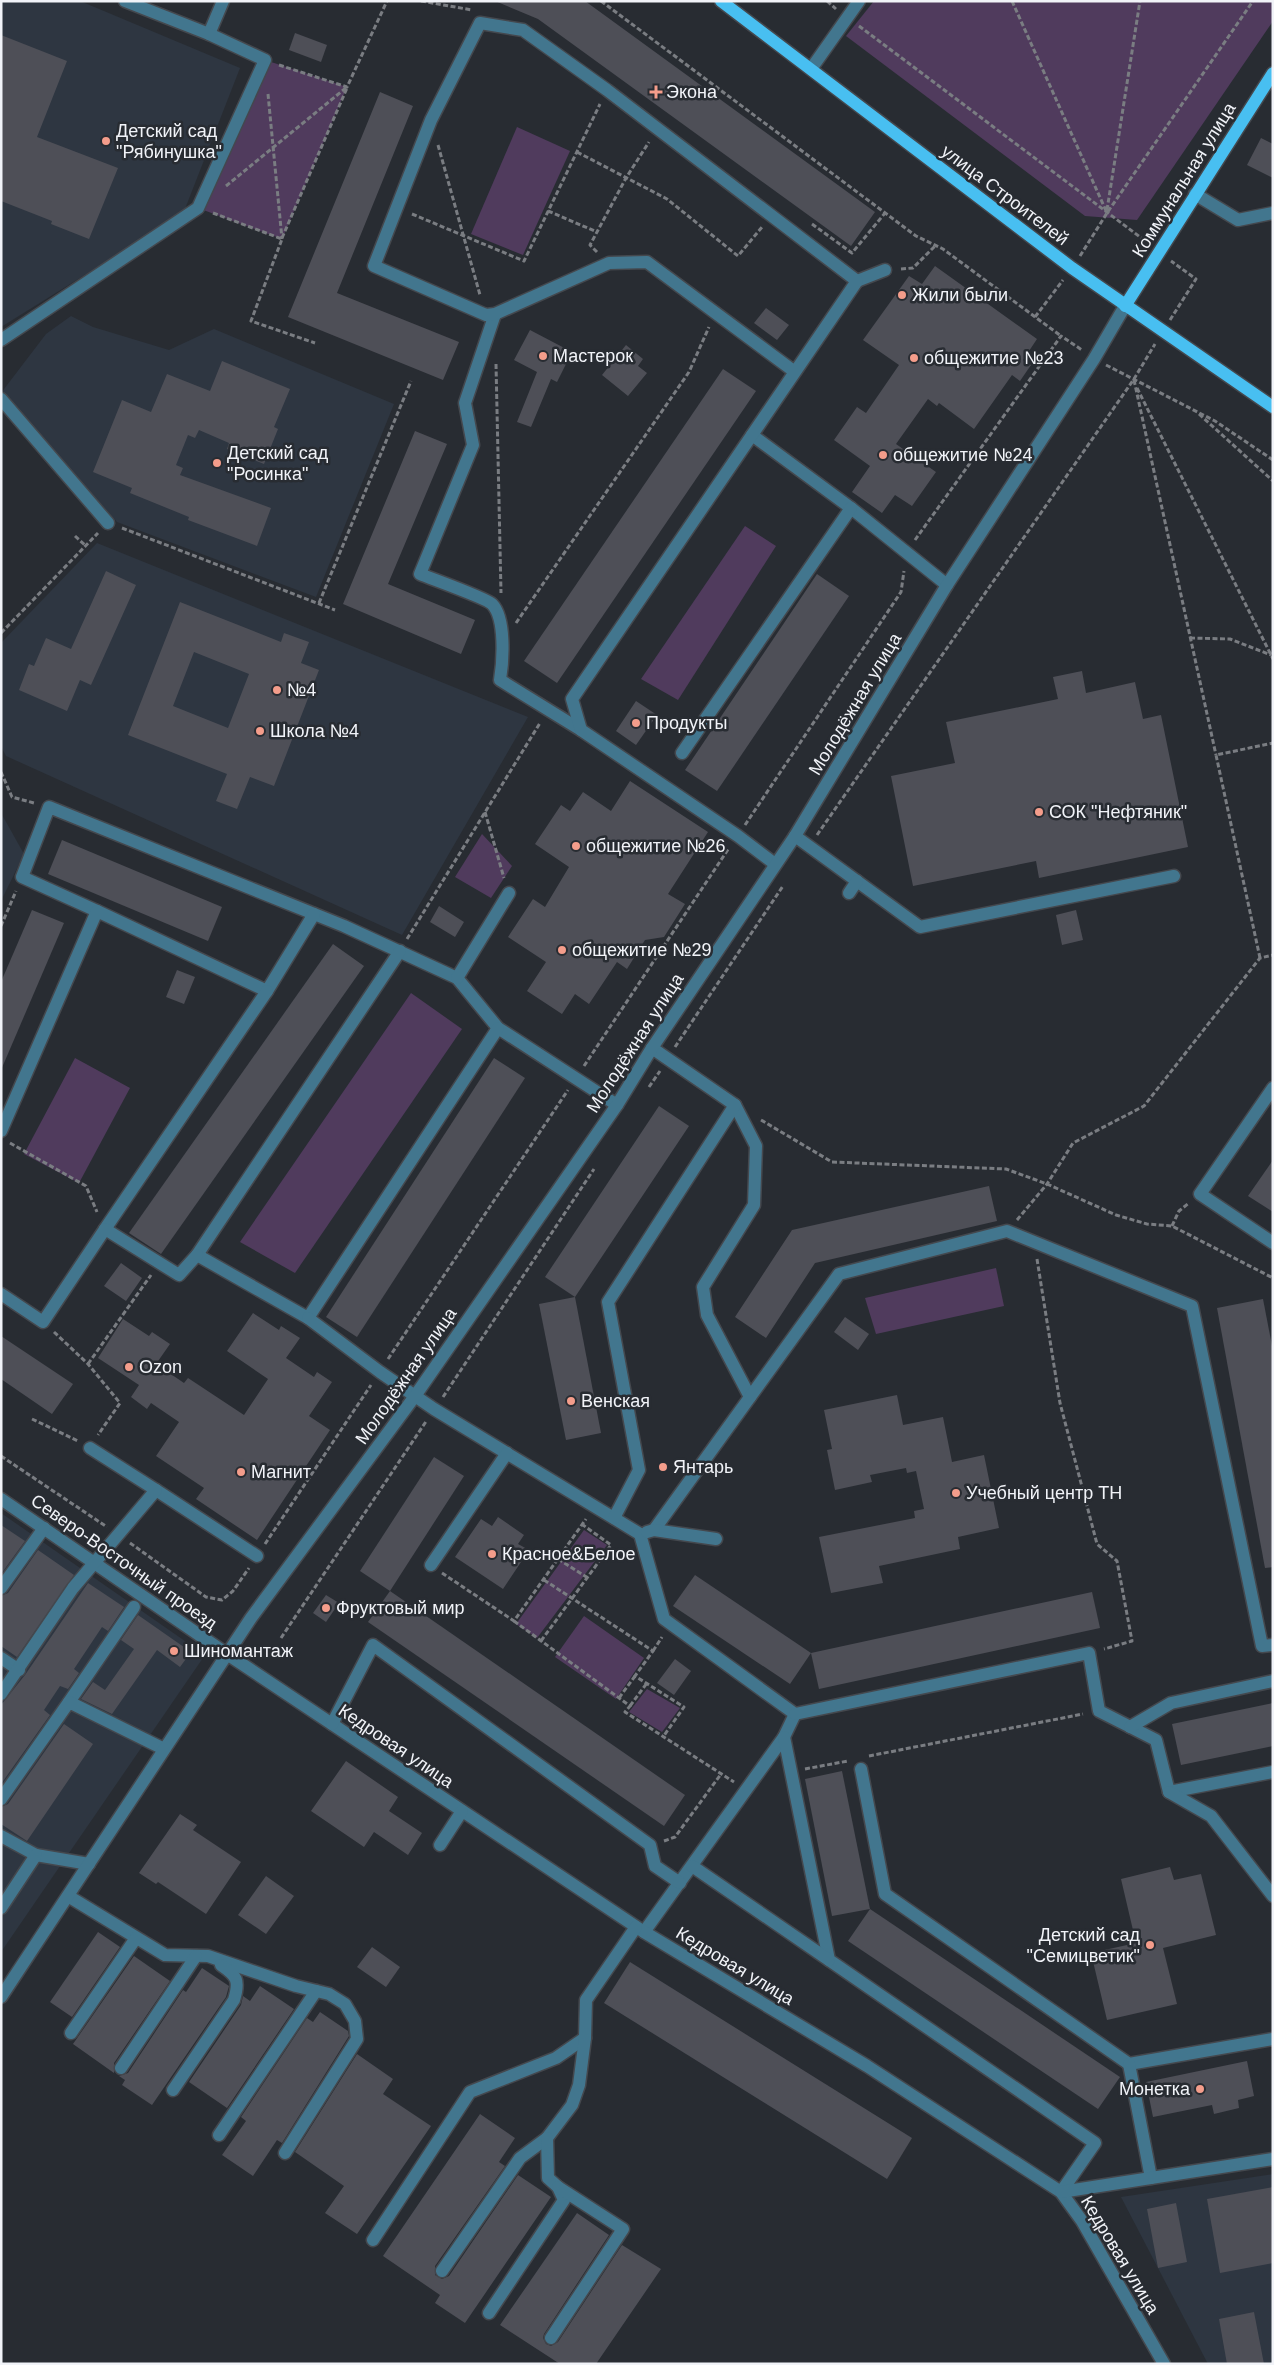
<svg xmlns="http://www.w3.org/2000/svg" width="1274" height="2365" viewBox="0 0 1274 2365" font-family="Arial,sans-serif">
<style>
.built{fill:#2e3641}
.green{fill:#503b5d}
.building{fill:#4e4f57;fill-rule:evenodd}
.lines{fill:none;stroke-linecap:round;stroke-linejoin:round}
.minor-casing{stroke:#44484e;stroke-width:15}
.major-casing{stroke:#44484e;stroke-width:15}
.path{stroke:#7a7d82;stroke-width:3;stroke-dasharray:5 2.5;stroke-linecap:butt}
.minor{stroke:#42768e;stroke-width:12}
.major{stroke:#48bff1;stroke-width:12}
.poi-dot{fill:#f49d8b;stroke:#282c32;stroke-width:2}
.labels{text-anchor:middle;stroke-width:5;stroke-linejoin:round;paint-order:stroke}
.poi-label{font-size:18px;fill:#f1f3f8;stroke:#282c32;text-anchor:start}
.street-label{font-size:18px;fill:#f1f3f8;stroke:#282c32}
</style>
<rect width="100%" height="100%" fill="#282c32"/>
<g class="built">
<polygon points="1,1 80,1 240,68 183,214 1,327"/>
<polygon points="71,316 93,327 169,350 214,329 394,404 316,597 117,522 1,393 46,334"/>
<polygon points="97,543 528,717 402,935 6,756 1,746 1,643"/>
<polygon points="1,813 24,854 1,901"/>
<polygon points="1,1513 205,1655 1,1952"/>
<polygon points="1273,2174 1273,2364 1208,2364 1121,2197"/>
</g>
<g class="green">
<polygon points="874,1 1273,1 1273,21 1137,220 1085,216 846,36"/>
<polygon points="265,60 347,87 282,239 198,208"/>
<polygon points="517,127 570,151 523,255 471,234"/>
<polygon points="745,526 776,546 678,700 641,679"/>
<polygon points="482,834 512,866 491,898 455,877"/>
<polygon points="411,993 462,1029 295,1273 240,1242"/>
<polygon points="75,1058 130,1088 79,1183 24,1154"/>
<polygon points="996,1268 1004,1306 876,1334 865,1298"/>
<polygon points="584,1530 607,1545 537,1638 516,1624"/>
<polygon points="584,1616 644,1658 616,1699 555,1657"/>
<polygon points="647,1689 680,1708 662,1732 629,1712"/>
</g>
<g class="building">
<polygon points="495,1 585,1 875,212 851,246 538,19"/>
<polygon points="295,33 327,45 321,62 289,50"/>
<polygon points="1,35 67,61 37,137 118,168 89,239 51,224 52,221 1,201"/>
<polygon points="380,92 413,106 337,293 459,342 443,380 288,317"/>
<polygon points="1261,138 1273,144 1273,178 1247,165"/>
<polygon points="935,266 1037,339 1023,360 1031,365 1020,381 1012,375 974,429 939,403 937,406 928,399 896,444 936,472 912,506 895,495 882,513 852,492 870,466 834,440 857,407 866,413 899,365 863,340 909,276 922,284"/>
<polygon points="766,308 789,325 777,340 754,323"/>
<polygon points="530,330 572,352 557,382 551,379 531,427 517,422 537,372 514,360"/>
<polygon points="626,345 643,359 638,366 647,373 628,396 602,375"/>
<polygon points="222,361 290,389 274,427 278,429 264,464 227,449 229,443 199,430 195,438 188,435 176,465 183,468 180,475 271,508 257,546 188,520 189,517 130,493 132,488 93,472 122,400 151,412 167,374 210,391"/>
<polygon points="723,369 756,391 557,683 524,661"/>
<polygon points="415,431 447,444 388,584 475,620 461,654 343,604"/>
<polygon points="106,571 136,585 91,685 80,680 67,711 19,690 29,664 34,666 46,638 71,649"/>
<polygon points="817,574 849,596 717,791 685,770"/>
<path d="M180 602 281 642 284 633 309 642 301 663 319 670 274 786 250 777 237 809 216 801 227 774 128 735ZM194 652 249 674 228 728 173 706Z"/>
<polygon points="1082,671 1086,693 1135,682 1143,719 1161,715 1188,847 1039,878 1036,861 913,886 891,776 955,763 946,722 1058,699 1053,677"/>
<polygon points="636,701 657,715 636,745 616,731"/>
<polygon points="630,781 708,832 668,894 685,904 664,937 645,940 627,969 617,962 589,1004 575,994 562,1014 527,991 546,962 508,937 533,899 545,907 569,867 535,844 561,805 570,811 583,792 611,811"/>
<polygon points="62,840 222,907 208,941 48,874"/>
<polygon points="439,906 464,922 455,937 430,922"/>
<polygon points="32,910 64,923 1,1070 1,982"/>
<polygon points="1076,910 1083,940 1062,945 1056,915"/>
<polygon points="333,944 364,966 161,1254 129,1233"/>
<polygon points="177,970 195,977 184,1004 166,997"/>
<polygon points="494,1058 525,1078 357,1337 326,1317"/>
<polygon points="659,1106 689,1126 575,1297 545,1277"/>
<polygon points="1273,1160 1273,1212 1248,1196"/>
<polygon points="989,1186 997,1221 815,1263 766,1338 735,1317 792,1230"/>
<polygon points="121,1263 142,1278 126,1301 104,1286"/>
<polygon points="575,1297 601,1433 566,1440 539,1304"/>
<polygon points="1263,1299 1273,1351 1273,1567 1265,1568 1217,1308"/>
<polygon points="253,1313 279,1330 281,1326 300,1338 286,1358 314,1377 317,1372 332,1382 309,1416 330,1430 257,1540 196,1499 204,1488 156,1456 179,1422 151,1403 147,1409 131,1397 139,1385 98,1358 123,1319 149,1336 152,1332 170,1344 156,1364 184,1383 188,1378 244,1415 268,1379 227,1351"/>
<polygon points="845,1317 869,1334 858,1350 834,1332"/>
<polygon points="1,1336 73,1384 52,1414 1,1379"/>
<polygon points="897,1395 903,1425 943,1417 952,1462 984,1455 999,1528 958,1537 960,1549 879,1566 883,1583 831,1593 819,1537 915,1518 914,1511 924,1509 916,1471 907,1473 906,1468 870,1475 872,1482 835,1490 827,1450 832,1449 824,1410"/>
<polygon points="434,1457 464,1476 390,1591 360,1571"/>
<polygon points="498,1517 524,1535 518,1544 529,1550 503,1589 455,1557 481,1519 492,1526"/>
<polygon points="1,1525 25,1541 1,1574"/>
<polygon points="38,1550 74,1575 17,1657 1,1646 1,1596 8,1593"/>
<polygon points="695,1575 811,1653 790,1684 673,1606"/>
<polygon points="88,1583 124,1607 108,1631 102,1627 74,1669 79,1673 68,1689 60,1686 44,1710 50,1715 1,1784 1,1705 25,1675"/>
<polygon points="390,1591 685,1795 664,1826 368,1622"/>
<polygon points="1092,1592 1100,1628 819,1689 811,1653"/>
<polygon points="326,1595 339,1603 326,1622 313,1613"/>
<polygon points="138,1615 191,1652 180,1667 157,1650 112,1714 81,1699 93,1682 105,1690 134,1649 121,1640"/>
<polygon points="675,1659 691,1671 674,1695 657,1683"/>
<polygon points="1273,1703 1273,1746 1181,1765 1172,1724"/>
<polygon points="64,1724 93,1744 27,1841 1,1824 1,1807 8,1804"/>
<polygon points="346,1761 398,1797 389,1811 422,1833 408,1855 374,1832 364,1847 311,1811"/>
<polygon points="842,1771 870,1909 832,1916 805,1779"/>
<polygon points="180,1814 197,1825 193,1830 241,1862 206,1914 158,1882 156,1884 139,1873"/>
<polygon points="1170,1867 1174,1880 1201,1874 1216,1935 1163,1948 1177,2004 1107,2020 1091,1953 1136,1943 1121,1879"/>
<polygon points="266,1876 294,1896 266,1934 238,1915"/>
<polygon points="870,1909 1120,2077 1098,2109 848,1941"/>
<polygon points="98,1932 120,1947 72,2017 50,2002"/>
<polygon points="372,1947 400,1967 386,1987 357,1967"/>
<polygon points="134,1956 170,1981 114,2063 114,2073 73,2044"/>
<polygon points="630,1962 912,2138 887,2179 604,2003"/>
<polygon points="202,1968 229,1986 226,1997 152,2105 122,2085 125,2080 119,2076 128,2073 183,1990 186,1992"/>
<polygon points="260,1986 294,2009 227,2108 189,2082 241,2005 243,1996 250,2001"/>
<polygon points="320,2012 348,2031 349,2036 282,2143 277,2140 253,2176 222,2155 246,2121 241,2117 307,2018 313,2022"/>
<polygon points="357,2054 393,2079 383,2094 431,2126 357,2234 325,2213 344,2186 295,2152"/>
<polygon points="1247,2061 1254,2096 1238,2100 1239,2108 1214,2114 1212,2105 1153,2117 1146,2082"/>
<polygon points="480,2114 515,2138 499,2162 505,2166 435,2266 435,2275 442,2279 449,2276 518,2175 551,2197 465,2323 435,2303 440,2295 383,2256"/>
<polygon points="1273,2187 1273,2263 1220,2273 1207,2199"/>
<polygon points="1176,2203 1187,2262 1158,2268 1147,2209"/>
<polygon points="577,2213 609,2235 544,2334 543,2338 546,2344 551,2346 558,2342 622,2245 661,2269 596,2364 560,2364 500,2325"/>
<polygon points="1254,2312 1264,2364 1227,2364 1219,2319"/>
</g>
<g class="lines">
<defs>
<g id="minor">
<polyline points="209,34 223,1"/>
<polyline points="811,69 859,1"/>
<polyline points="1195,194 1238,220 1273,213"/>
<polyline points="857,281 885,270"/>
<path d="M495 314 465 403 473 445 420 574C432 579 486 598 492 604 506 618 503 662 500 680L581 730"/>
<polyline points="1,340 198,208 265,60 209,34 125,1"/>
<polyline points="1,399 108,523"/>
<polyline points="752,435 851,508 947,585"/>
<polyline points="682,753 851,508"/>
<polyline points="795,836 920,927 1174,876"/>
<polyline points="775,864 738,836 581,730 572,699 857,281 607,90 523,30 480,23 431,120 374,266 486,315 495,314 609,263 647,262 795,372"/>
<polyline points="849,893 857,881"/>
<polyline points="97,911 22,877 49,807 344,926 457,978 498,1028 617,1105"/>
<polyline points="400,951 197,1255 308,1318 498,1028"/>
<polyline points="457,978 509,893"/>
<polyline points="1273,1088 1200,1194 1273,1243"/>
<polyline points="735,1105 756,1146 754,1205 703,1287 707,1315 750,1397"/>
<polyline points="1,1131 97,911 267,991 314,914"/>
<polyline points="105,1229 267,991"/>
<polyline points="1,1294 43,1322 105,1229 179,1275 197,1255"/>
<polyline points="308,1318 380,1372 434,1409 640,1534 664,1619 795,1714 784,1737 644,1932"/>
<polyline points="156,1490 257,1556"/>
<polyline points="1,1499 227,1654 644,1932 867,2066 1061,2192 1082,2221 1164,2364"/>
<polyline points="614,1518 639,1470 608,1302 735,1105 652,1048"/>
<polyline points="654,1530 839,1274 1007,1231 1192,1306 1262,1646 1273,1645"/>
<polyline points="647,1532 654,1530 716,1539"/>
<polyline points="431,1565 507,1453"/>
<polyline points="1,1588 44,1528"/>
<polyline points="1,1658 19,1670"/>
<polyline points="1,1694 73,1588 156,1490 90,1448"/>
<polyline points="69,1702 134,1607"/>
<polyline points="795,1714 1089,1653 1099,1711 1156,1740 1169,1792 1273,1772"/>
<polyline points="332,1724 373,1645 650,1845 655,1866 680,1883"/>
<polyline points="1130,1727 1171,1703 1273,1681"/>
<polyline points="784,1737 829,1960 1095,2143 1061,2192"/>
<polyline points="861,1769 885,1894 1129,2064 1273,2039"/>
<polyline points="1169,1792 1211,1816 1273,1896"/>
<polyline points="1,1799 69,1702 164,1749"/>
<polyline points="1,1836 36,1855 89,1864"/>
<polyline points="440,1845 462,1811"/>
<polyline points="692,1866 829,1960"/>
<polyline points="68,1896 165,1955 208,1956 296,1986 329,1994 345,2004 355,2021 357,2039 285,2153"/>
<polyline points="1,1908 36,1855"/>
<polyline points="1,1997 251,1618 415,1396 617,1105 652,1048 795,836 947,585 1094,359 1125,306"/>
<polyline points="71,2033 136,1938"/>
<polyline points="1129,2064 1151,2178"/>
<polyline points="121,2068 196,1956"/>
<path d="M173 2090 234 2000C240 1980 237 1976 221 1965"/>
<polyline points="219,2135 316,1991"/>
<polyline points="1061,2192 1273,2159"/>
<polyline points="373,2240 470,2092 556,2058 585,2038"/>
<polyline points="442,2271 520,2158 547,2138 572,2105 579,2085 585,2038 586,2000 636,1927"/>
<polyline points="489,2313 564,2200 558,2187 548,2178 547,2138"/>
<polyline points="551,2338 623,2229 558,2187"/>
</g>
<g id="major">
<polyline points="721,1 1072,268 1273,407"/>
<polyline points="1125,306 1273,73"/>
</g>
</defs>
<use href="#minor" class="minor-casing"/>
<use href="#major" class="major-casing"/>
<g class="path">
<polyline points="421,1 472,10"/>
<polyline points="601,1 916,236 943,249 1061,336"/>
<polyline points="827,1 836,9"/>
<polyline points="1012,1 1107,213"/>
<polyline points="859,26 1148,243"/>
<polyline points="279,65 347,87 387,1"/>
<polyline points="268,94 282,239"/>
<polyline points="438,145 480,295"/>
<polyline points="577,152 667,199 738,256 762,227"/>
<polyline points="226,186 347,87"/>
<polyline points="1107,210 1140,1"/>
<polyline points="548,211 597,232"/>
<polyline points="213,213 282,239 251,321 315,343"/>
<polyline points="412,214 524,261 600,104"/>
<polyline points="812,224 852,253 885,213"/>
<polyline points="282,238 347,88"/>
<polyline points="597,252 590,245 626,178 649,142"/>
<polyline points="1080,256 1107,213 1253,1"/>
<polyline points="901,269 913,268 935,246"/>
<polyline points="1035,317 1063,280"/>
<polyline points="1170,320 1196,279 1171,261"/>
<polyline points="496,364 501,593"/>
<polyline points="1106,365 1215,421 1273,460"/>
<polyline points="1134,380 1216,755"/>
<polyline points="1137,388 1273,659"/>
<polyline points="1199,414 1273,481"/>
<polyline points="122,528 335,610"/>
<polyline points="75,536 86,546"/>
<polyline points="915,540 1061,336 1082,350"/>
<polyline points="319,603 411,381"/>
<polyline points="516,623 689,372 709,327"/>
<polyline points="1,633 98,533"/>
<polyline points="1190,638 1230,639 1271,655"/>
<polyline points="1,772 12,797 34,803"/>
<polyline points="485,812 504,878"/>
<polyline points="745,825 901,592 904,571"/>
<polyline points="817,835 1134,379 1155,344"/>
<polyline points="1,926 16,891"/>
<polyline points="407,939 540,723"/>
<polyline points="1260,958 1216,755 1273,743"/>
<polyline points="675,1047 783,886"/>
<polyline points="584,1066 729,848"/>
<polyline points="649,1087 660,1071"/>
<polyline points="761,1120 832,1162 1006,1169 1047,1184 1116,1215 1147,1224 1172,1226 1273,1278"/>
<polyline points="10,1143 86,1186 97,1212"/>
<polyline points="1017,1220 1047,1184 1073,1143 1144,1106 1260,958 1273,955"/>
<polyline points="1172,1226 1179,1211 1189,1203"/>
<polyline points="1037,1259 1060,1403 1097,1544 1117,1561 1132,1641 1104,1649"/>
<polyline points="54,1332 88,1364 120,1403 98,1435"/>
<polyline points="388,1359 568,1090"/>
<polyline points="88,1364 151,1275"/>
<polyline points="443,1397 594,1169"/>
<polyline points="32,1419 78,1441"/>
<polyline points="1,1456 107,1527"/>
<polyline points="130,1543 206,1597 222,1600 233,1591 249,1568"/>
<polyline points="265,1544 371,1385"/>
<polyline points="558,1559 588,1578"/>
<polyline points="442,1573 514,1621 586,1519"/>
<polyline points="544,1580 653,1651 635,1676 684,1707 663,1737"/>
<polyline points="514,1621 630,1706 625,1712 734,1782"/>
<polyline points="281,1638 427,1420"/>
<polyline points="541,1641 611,1545 583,1525"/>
<polyline points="653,1651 662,1637"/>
<polyline points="619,1698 635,1676"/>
<polyline points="630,1706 647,1683"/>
<polyline points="869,1756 1083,1714"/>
<polyline points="805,1769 848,1761"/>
<polyline points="664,1841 675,1837 721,1774"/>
</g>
<use href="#minor" class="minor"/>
<use href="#major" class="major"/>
</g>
<g class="poi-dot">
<path d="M653.5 84.5h5v5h5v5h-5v5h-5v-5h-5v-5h5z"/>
<circle cx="106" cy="141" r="5"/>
<circle cx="902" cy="295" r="5"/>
<circle cx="543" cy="356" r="5"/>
<circle cx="914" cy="358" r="5"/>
<circle cx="883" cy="455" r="5"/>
<circle cx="217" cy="463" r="5"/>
<circle cx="277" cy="690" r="5"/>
<circle cx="636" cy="723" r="5"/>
<circle cx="260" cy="731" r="5"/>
<circle cx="1039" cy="812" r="5"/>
<circle cx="576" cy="846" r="5"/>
<circle cx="562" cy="950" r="5"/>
<circle cx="129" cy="1367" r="5"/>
<circle cx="571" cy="1401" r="5"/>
<circle cx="663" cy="1467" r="5"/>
<circle cx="241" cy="1472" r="5"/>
<circle cx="956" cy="1493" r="5"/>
<circle cx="492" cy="1554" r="5"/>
<circle cx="326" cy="1608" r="5"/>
<circle cx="174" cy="1651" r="5"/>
<circle cx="1150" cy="1945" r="5"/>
<circle cx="1200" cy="2089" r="5"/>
</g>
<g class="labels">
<g class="poi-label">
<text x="666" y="98">Экона</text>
<text x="116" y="137">Детский сад<tspan x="116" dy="21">"Рябинушка"</tspan></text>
<text x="912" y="301">Жили были</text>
<text x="553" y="362">Мастерок</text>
<text x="924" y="364">общежитие №23</text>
<text x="227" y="459">Детский сад<tspan x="227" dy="21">"Росинка"</tspan></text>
<text x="893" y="461">общежитие №24</text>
<text x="287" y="696">№4</text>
<text x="646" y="729">Продукты</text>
<text x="270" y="737">Школа №4</text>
<text x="1049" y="818">СОК "Нефтяник"</text>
<text x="586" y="852">общежитие №26</text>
<text x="572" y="956">общежитие №29</text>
<text x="139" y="1373">Ozon</text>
<text x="581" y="1407">Венская</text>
<text x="673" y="1473">Янтарь</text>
<text x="251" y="1478">Магнит</text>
<text x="966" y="1499">Учебный центр ТН</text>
<text x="502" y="1560">Красное&amp;Белое</text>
<text x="336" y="1614">Фруктовый мир</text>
<text x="184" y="1657">Шиномантаж</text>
<text x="1140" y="1941" text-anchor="end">Детский сад<tspan x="1140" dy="21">"Семицветик"</tspan></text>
<text x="1190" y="2095" text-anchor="end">Монетка</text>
</g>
<g class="street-label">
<text transform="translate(1184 180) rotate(-58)" y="6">Коммунальная улица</text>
<text transform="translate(1005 195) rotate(37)" y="6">улица Строителей</text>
<text transform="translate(855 704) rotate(-59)" y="6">Молодёжная улица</text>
<text transform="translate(635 1043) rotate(-57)" y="6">Молодёжная улица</text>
<text transform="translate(406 1376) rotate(-55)" y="6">Молодёжная улица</text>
<text transform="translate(124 1562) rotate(35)" y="6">Северо-Восточный проезд</text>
<text transform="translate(396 1746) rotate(34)" y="6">Кедровая улица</text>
<text transform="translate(735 1966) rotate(31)" y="6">Кедровая улица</text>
<text transform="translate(1120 2255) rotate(59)" y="6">Кедровая улица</text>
</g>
</g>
<rect width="1274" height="2365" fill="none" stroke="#f1f3f8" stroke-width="5"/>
</svg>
